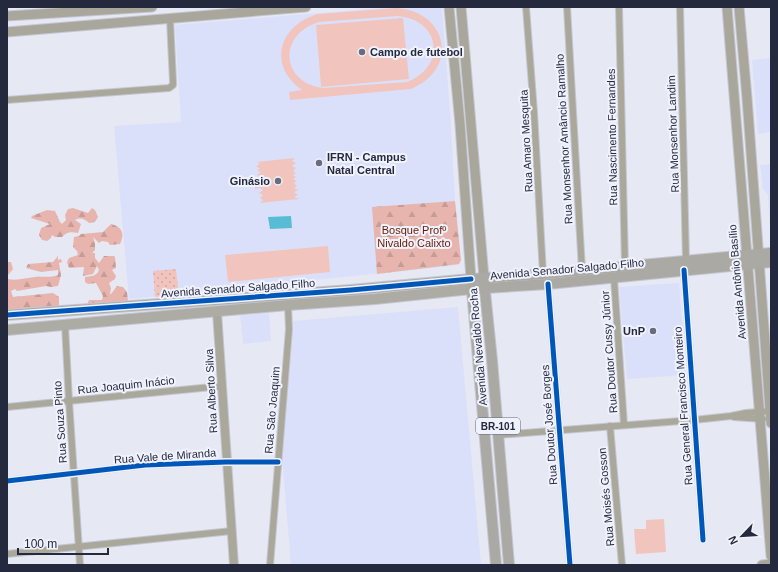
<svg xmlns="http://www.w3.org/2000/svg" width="778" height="572" viewBox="0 0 778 572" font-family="Arial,sans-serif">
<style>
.built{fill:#dbe0fa}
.grass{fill:url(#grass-dots)}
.forest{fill:url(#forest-firs)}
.garden{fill:#f1c5be;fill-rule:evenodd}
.water{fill:#58bdd4}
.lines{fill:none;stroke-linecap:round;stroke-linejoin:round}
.minor-casing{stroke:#c4c6d2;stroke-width:8}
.tertiary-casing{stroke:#c4c6d2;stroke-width:10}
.secondary-casing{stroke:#c4c6d2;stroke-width:11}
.primary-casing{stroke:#c4c6d2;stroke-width:12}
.trunk-casing{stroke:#c4c6d2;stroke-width:12}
.minor{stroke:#aaa79b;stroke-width:6}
.tertiary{stroke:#aaa79b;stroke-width:8}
.secondary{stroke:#a9a69c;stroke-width:9}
.primary{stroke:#acaba4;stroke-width:10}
.trunk{stroke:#aba9a4;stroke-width:10}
.cycleway-casing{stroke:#f0f3fd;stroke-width:8}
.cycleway{stroke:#0057b8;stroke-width:5}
.poi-dot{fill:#696c7d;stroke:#f0f3fd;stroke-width:1.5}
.labels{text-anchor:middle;stroke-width:4;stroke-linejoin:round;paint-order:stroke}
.shield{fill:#f0f3fd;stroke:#626677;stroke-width:1}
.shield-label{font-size:10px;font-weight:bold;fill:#25293d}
.poi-label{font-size:11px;font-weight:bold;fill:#25293d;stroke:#f0f3fd;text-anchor:start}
.street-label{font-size:11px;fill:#25293d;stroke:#f0f3fd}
.park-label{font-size:11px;fill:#6a1a02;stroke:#f0f3fd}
</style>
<defs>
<pattern id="grass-dots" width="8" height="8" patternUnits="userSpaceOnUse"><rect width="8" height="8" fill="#f1c5be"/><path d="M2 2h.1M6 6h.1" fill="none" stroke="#cea9a4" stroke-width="1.8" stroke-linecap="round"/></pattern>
<pattern id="forest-firs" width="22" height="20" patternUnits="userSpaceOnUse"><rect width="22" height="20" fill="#e7b5ae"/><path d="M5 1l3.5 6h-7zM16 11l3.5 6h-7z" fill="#c69c97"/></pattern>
</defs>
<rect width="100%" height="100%" fill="#e6e8f4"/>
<g class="built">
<polygon points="392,7 442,7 451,125 455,201 461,262 458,265 440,267 129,299 114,126 181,122 175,25"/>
<polygon points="771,58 771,132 758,134 752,60"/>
<polygon points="771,164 771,246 768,195 763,189 760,165"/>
<polygon points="679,283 686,375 627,379 619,287"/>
<polygon points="458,307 481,565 291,565 282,457 293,321"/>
<polygon points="269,313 271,341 243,344 240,315"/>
</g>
<polygon class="grass" points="176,269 179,295 155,297 153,271"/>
<g class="forest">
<polygon points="455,201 461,260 459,264 377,274 372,207"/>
<path d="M73 208 88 213 92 208 95 210 98 217 95 222 89 223C85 219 80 217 75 220L81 224 78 233C71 232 68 231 62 237H55L52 235 51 238 47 241 42 240 39 235 41 228 50 224 31 218 32 216 47 210 55 211 60 222 62 224 66 220 65 215 68 209Z"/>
<path d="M111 224C122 227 125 233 120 244L110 245 108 242 102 241 99 243 93 237 95 243V250L92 253H95V258L99 263 104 256H114L115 257 116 268 112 270 116 276 115 279 109 283 111 288 110 294H111L117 286 123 287 127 292 128 301 87 305 89 300H102L103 296 96 283 88 284 85 282V277C92 276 97 276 99 270L97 266 93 274 83 276 84 267 69 268 67 262 69 258 78 255 77 251 73 247 74 237 79 236 81 234 103 232Z"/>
<path d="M58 256V260L61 259 62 262 59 263 61 275 58 286 51 287 46 286 17 291 15 289 11 291 13 297 53 293 59 297V305L55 307 7 313V263L8 262H11L13 269 8 275V279C17 281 26 278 35 277 43 276 50 278 58 275V270L41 272 26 268 28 264 53 262Z"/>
</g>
<g class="garden">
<path d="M396 8C448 11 460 69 411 89L290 100 289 92 302 90C267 65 279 25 318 14ZM397 16C440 19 448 66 407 82L323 88C280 82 278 34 319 22Z"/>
<polygon points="403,18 409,79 321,87 316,25"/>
<polygon points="295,158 292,161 296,163 292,166 296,168 293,171 296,173 293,175 296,177 293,179 297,181 294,183 297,186 294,188 298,190 294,192 298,195 294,197 299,199 260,203 263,200 260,198 263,195 259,193 263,190 260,188 255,189 255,184 260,183 262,182 258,180 261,177 257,175 261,172 257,171 260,168 256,167 260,163 256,162"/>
<polygon points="328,246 330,272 228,282 225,255"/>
<polygon points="664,519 666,552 636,554 634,529 646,529 646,520"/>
</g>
<polygon class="water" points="291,216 292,228 270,229 268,217"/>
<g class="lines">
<defs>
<g id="minor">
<polyline points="526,7 534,112 543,274"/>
<polyline points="567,7 582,270"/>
<polyline points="619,7 625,266"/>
<polyline points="680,7 686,261"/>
<polyline points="7,100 169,88 173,85 173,82 170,19"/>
<polyline points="684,270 703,540"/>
<polyline points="614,278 624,425"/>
<polyline points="548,284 570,565"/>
<polyline points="65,325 69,401 80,565"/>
<polyline points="7,407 222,386"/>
<polyline points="734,417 763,419"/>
<polyline points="610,426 622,565"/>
<polyline points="498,435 694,420 731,416 746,413 771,411"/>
<polyline points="7,481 145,465 226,462 278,462"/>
<polyline points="7,554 232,531"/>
<polyline points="270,565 289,329 288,305"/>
</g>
<polyline id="tertiary" points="217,312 234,565"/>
<g id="secondary">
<polyline points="449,7 460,124 471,279"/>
<polyline points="461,7 484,278"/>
<polyline points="727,7 771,556"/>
<polyline points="739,7 747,98 771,423"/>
<polyline points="7,16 152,7"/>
<polyline points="7,32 306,7"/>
<polyline points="762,565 771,564"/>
</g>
<g id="primary">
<polyline points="7,315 351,290 471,279"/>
<polyline points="7,330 288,305 375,299 471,289"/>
</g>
<g id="trunk">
<polyline points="484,282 492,360 509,565"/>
<polyline points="471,289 548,284 771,262"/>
<polyline points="496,565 471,279 543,274 771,253"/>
</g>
</defs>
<use href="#minor" class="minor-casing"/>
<use href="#tertiary" class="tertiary-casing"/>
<use href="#secondary" class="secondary-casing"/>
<use href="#primary" class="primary-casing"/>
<use href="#trunk" class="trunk-casing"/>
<use href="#minor" class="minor"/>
<use href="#tertiary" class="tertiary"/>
<use href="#secondary" class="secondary"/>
<use href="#primary" class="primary"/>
<use href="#trunk" class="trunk"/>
<defs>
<g id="cycleway">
<polyline points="684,270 703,540"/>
<polyline points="548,284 570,565"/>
<polyline points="7,315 351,290 471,279"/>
<polyline points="7,481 145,465 226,462 278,462"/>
</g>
</defs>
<use href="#cycleway" class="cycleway-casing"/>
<use href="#cycleway" class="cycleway"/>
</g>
<g class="poi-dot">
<circle cx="362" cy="52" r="4"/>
<circle cx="319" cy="163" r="4"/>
<circle cx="278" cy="181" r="4"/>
<circle cx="653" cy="331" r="4"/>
</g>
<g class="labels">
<rect class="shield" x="476" y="418" width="44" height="16" rx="3"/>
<g class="shield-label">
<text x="498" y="430">BR-101</text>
</g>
<g class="poi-label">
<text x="370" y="56">Campo de futebol</text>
<text x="327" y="161">IFRN - Campus<tspan x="327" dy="13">Natal Central</tspan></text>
<text x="270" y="185" text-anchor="end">Ginásio</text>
<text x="645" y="335" text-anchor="end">UnP</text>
</g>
<g class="street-label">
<text transform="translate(673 134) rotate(-92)" y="4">Rua Monsenhor Landim</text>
<text transform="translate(612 137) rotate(-91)" y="4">Rua Nascimento Fernandes</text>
<text transform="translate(564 139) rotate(-93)" y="4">Rua Monsenhor Amâncio Ramalho</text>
<text transform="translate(526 141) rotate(-93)" y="4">Rua Amaro Mesquita</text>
<text transform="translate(567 269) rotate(-5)" y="4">Avenida Senador Salgado Filho</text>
<text transform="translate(737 282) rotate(-95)" y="4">Avenida Antônio Basílio</text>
<text transform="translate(238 288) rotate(-4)" y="4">Avenida Senador Salgado Filho</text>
<text transform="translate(478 347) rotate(-95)" y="4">Avenida Nevaldo Rocha</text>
<text transform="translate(609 352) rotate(-94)" y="4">Rua Doutor Cussy Júnior</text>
<text transform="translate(126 385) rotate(-6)" y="4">Rua Joaquim Inácio</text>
<text transform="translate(211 391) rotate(-93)" y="4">Rua Alberto Silva</text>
<text transform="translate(683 406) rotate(-94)" y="4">Rua General Francisco Monteiro</text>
<text transform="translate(272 410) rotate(-85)" y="4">Rua São Joaquim</text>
<text transform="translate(60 422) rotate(-94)" y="4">Rua Souza Pinto</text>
<text transform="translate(549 425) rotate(-94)" y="4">Rua Doutor José Borges</text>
<text transform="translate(165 456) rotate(-4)" y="4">Rua Vale de Miranda</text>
<text transform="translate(606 497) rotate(-95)" y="4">Rua Moisés Gosson</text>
</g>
<g class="park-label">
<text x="414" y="234">Bosque Profº<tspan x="414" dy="13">Nivaldo Calixto</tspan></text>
</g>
</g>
<rect width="778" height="572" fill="none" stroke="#25293d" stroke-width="16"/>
<g transform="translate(742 536) rotate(245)" stroke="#f0f3fd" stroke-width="3" paint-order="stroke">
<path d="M0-3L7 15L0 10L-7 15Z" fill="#25293d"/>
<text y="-6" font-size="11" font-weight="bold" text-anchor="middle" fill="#25293d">N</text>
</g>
<path d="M18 548v6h90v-6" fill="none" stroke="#25293d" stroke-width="2"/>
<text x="24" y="548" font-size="12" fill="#25293d" stroke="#f0f3fd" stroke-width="3" paint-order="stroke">100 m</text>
</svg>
